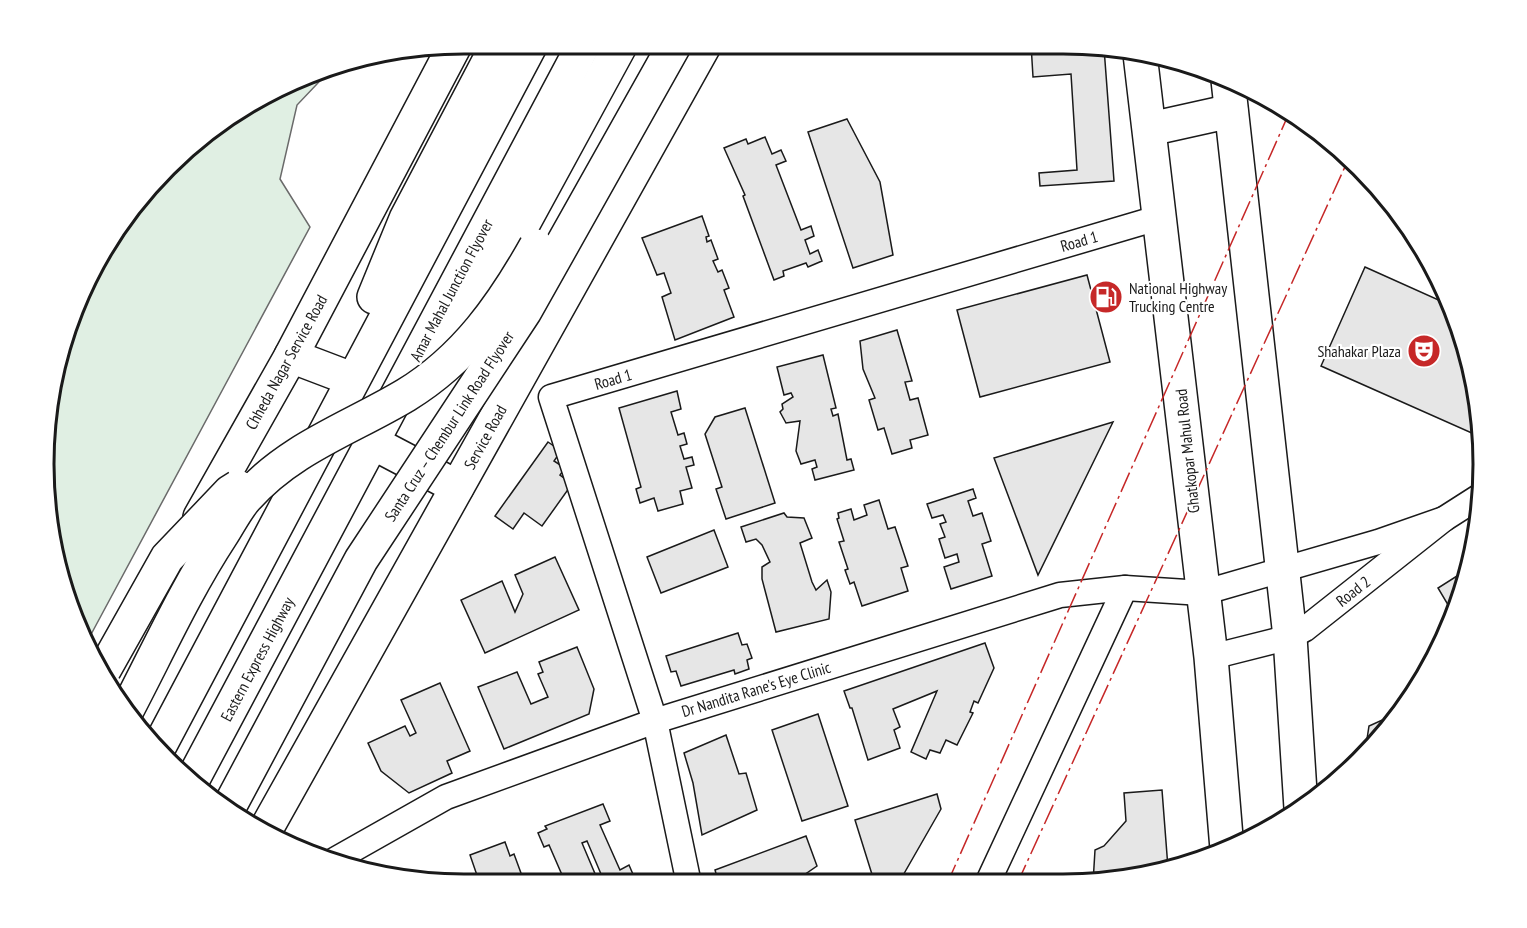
<svg xmlns="http://www.w3.org/2000/svg" width="1527" height="928" viewBox="0 0 1527 928" font-family="'PT Sans Narrow',sans-serif">
<style>
.green{fill:#e0efe3;stroke:#6a6a6a;stroke-width:1.5}
.building{fill:#e6e6e6;stroke:#1a1a1a;stroke-width:1.5;fill-rule:evenodd}
.lines{fill:none;stroke-linecap:round;stroke-linejoin:round}
.street-casing{stroke:#1a1a1a;stroke-width:27}
.secondary-casing{stroke:#1a1a1a;stroke-width:36}
.highway-casing{stroke:#1a1a1a;stroke-width:36}
.street{stroke:#fff;stroke-width:24}
.secondary{stroke:#fff;stroke-width:33}
.highway{stroke:#fff;stroke-width:33}
.highway-bridge-casing{stroke:#1a1a1a;stroke-width:36;stroke-linecap:butt}
.highway-bridge{stroke:#fff;stroke-width:33}
.power{stroke:#c62828;stroke-width:1.5;stroke-dasharray:21 4.5 3 4.5;stroke-linecap:butt}
.labels{text-anchor:middle;stroke-width:4.5;stroke-linejoin:round;paint-order:stroke}
.street-label{font-size:16px;fill:#1a1a1a;stroke:#fff}
.poi-label{font-size:16px;fill:#1a1a1a;stroke:#fff;text-anchor:start}
.rim{fill:none;stroke:#1a1a1a;stroke-width:3}
</style>
<rect width="100%" height="100%" fill="#fff"/>
<polygon class="green" points="335,65 297,105 280,179 310,227 88,640 66,599 44,464 66,329 115,230 208,130"/>
<g class="building">
<polygon points="1031,44 1081,44 1104,48 1114,181 1040,186 1039,173 1077,170 1071,74 1033,77"/>
<polygon points="847,119 880,182 893,255 853,268 808,132"/>
<polygon points="765,137 772,154 781,150 786,161 776,165 801,230 811,226 814,236 805,240 810,254 818,250 822,261 808,267 806,263 783,271 784,276 774,280 743,196 745,195 724,148 746,139 748,144"/>
<polygon points="702,216 709,236 706,237 707,242 711,240 718,259 713,261 718,272 722,270 729,288 724,290 734,317 675,340 662,297 671,293 664,273 657,275 642,238"/>
<polygon points="1365,267 1452,306 1475,382 1479,422 1474,434 1321,366"/>
<polygon points="1087,275 1110,362 980,397 957,310"/>
<polygon points="897,330 912,381 905,382 910,400 918,398 928,435 910,440 912,448 892,454 884,428 878,430 869,400 875,398 863,369 860,341"/>
<polygon points="823,355 836,408 831,409 833,416 838,414 847,460 851,459 854,470 815,480 812,469 817,467 815,460 801,464 796,451 800,421 786,423 780,412 783,409 782,404 793,397 791,393 784,395 777,367"/>
<polygon points="677,391 681,409 671,412 678,435 684,433 687,444 680,446 684,459 692,457 694,465 686,467 692,488 680,491 683,504 658,511 654,498 640,503 636,489 641,487 619,408"/>
<polygon points="745,408 775,503 726,519 716,489 722,487 705,434 715,417"/>
<polygon points="1113,422 1038,575 994,458"/>
<polygon points="548,442 561,451 554,461 565,468 560,475 572,484 542,526 524,513 513,529 495,516"/>
<polygon points="973,489 976,498 968,501 973,516 982,513 991,541 982,544 992,576 951,589 944,567 959,562 957,554 945,558 939,539 945,537 940,524 946,522 943,515 932,518 927,504"/>
<polygon points="879,500 888,529 895,527 908,566 901,568 908,591 862,606 854,582 850,584 845,570 848,569 839,542 844,541 837,519 839,518 838,513 851,509 854,520 867,515 864,505"/>
<polygon points="784,513 787,517 804,518 812,538 800,543 812,582 816,590 827,580 831,592 829,619 776,632 762,579 762,567 770,562 762,545 756,539 746,542 741,527"/>
<polygon points="714,530 728,567 661,593 647,557"/>
<polygon points="555,557 579,610 485,653 461,600 502,581 515,612 523,594 515,575"/>
<polygon points="1468,569 1454,615 1438,588"/>
<polygon points="738,633 742,645 747,644 752,658 747,660 749,669 735,674 734,670 681,686 676,671 671,672 666,656"/>
<polygon points="985,643 994,668 978,703 974,701 970,712 973,713 957,745 946,740 940,753 930,750 926,759 911,752 937,691 893,709 900,727 894,730 900,748 868,760 852,708 850,708 844,691"/>
<polygon points="577,647 594,689 589,714 504,749 478,687 517,672 531,704 548,697 538,674 543,672 539,662"/>
<polygon points="440,683 470,751 447,761 452,773 409,793 381,771 368,743 405,726 410,736 416,733 401,700"/>
<polygon points="1400,712 1365,752 1369,726"/>
<polygon points="818,714 848,806 802,821 772,730"/>
<polygon points="726,735 739,774 746,773 757,810 702,835 693,783 684,753"/>
<polygon points="1162,790 1168,868 1093,883 1095,850 1104,846 1126,821 1124,793"/>
<polygon points="937,794 941,809 898,884 875,884 855,820"/>
<path d="M603 804 610 821 600 825 620 870 629 865 635 879 625 884H566L549 845 544 847 538 833 547 829 545 826ZM587 841 601 874 596 876 582 843Z"/>
<polygon points="806,836 817,866 795,881 790,884 719,884 715,870"/>
<polygon points="505,842 510,856 514,854 525,884 480,884 470,855"/>
<polygon points="440,874 444,884 423,881"/>
</g>
<g class="lines">
<defs>
<g id="street">
<polyline points="1211,657 1290,637 1305,629 1444,519 1480,496"/>
<polyline points="331,862 446,797 655,721 1060,595 1125,588 1202,593 1378,542 1444,519"/>
<polyline points="689,884 655,721 551,397 1161,217"/>
<polyline points="987,884 1125,588"/>
</g>
<g id="secondary">
<polyline points="1140,54 1211,657 1227,849"/>
<polyline points="1228,80 1290,637 1301,808"/>
<polyline points="1150,129 1231,111"/>
<polyline points="200,517 291,356 455,45"/>
<polyline points="265,831 705,44"/>
</g>
<g id="highway">
<polyline points="374,297 406,219 498,44"/>
<polyline points="291,356 341,375"/>
<polyline points="432,369 499,268 621,44"/>
<polyline points="381,447 457,487"/>
<path d="M159 747C285 513 406 277 531 44"/>
<polyline points="193,779 584,44"/>
</g>
</defs>
<use href="#street" class="street-casing"/>
<use href="#secondary" class="secondary-casing"/>
<use href="#highway" class="highway-casing"/>
<use href="#street" class="street"/>
<use href="#secondary" class="secondary"/>
<use href="#highway" class="highway"/>
<defs>
<g id="highway-bridge">
<polyline points="104,670 167,558 230,492 238,487"/>
<path d="M126 712C157 653 185 591 221 536 229 524 236 509 246 498 290 448 351 428 406 395 465 359 503 305 536 246"/>
<polyline points="227,811 361,560 525,311 675,44"/>
</g>
</defs>
<use href="#highway-bridge" class="highway-bridge-casing"/>
<use href="#highway-bridge" class="highway-bridge"/>
<g class="power">
<polyline points="947,884 1290,111"/>
<polyline points="1017,884 1349,158"/>
</g>
</g>
<defs>
<symbol id="fuel-disc" viewBox="-11 -11 22 22"><circle r="9.5" fill="#c62828" stroke="#fff"/><path d="M-5.5-6h7V0h2V4h1.3V-2.5L3-4.5l.8-.8L6-3V5H2.5V1h-1V6h-7ZM-4.2-4.7v3.2H.2V-4.7Z" fill="#fff"/></symbol>
<symbol id="theatre-disc" viewBox="-11 -11 22 22"><circle r="9.5" fill="#c62828" stroke="#fff"/><path d="M-5-5.5Q0-4 5-5.5V0Q5 5 0 6Q-5 5-5 0ZM-3.3-2.5H-1v1.5H-3.3ZM1-2.5H3.3v1.5H1ZM-2.8 1Q0 5.5 2.8 1Z" fill="#fff"/></symbol>
</defs>
<g fill-rule="evenodd">
<use href="#fuel-disc" x="1087" y="278" width="38" height="38"/>
<use href="#theatre-disc" x="1405" y="332" width="38" height="38"/>
</g>
<g class="labels">
<g class="street-label">
<text transform="translate(1079 241) rotate(-16)" y="6">Road 1</text>
<text transform="translate(451 290) rotate(-62)" y="6">Amar Mahal Junction Flyover</text>
<text transform="translate(286 362) rotate(-61)" y="6">Chheda Nagar Service Road</text>
<text transform="translate(613 379) rotate(-16)" y="6">Road 1</text>
<text transform="translate(449 426) rotate(-57)" y="6">Santa Cruz – Chembur Link Road Flyover</text>
<text transform="translate(485 437) rotate(-61)" y="6">Service Road</text>
<text transform="translate(1187 451) rotate(-96)" y="6">Ghatkopar Mahul Road</text>
<text transform="translate(1353 591) rotate(-38)" y="6">Road 2</text>
<text transform="translate(257 659) rotate(-62)" y="6">Eastern Express Highway</text>
<text transform="translate(756 689) rotate(-17)" y="6">Dr Nandita Rane's Eye Clinic</text>
</g>
<g class="poi-label">
<text x="1129" y="294">National Highway<tspan x="1129" dy="18">Trucking Centre</tspan></text>
<text x="1401" y="357" text-anchor="end">Shahakar Plaza</text>
</g>
</g>
<path d="M0 0H1527V928H0ZM464 54H1063A410 410 0 0 1 1473 464V464A410 410 0 0 1 1063 874H464A410 410 0 0 1 54 464V464A410 410 0 0 1 464 54Z" fill="#fff" fill-rule="evenodd"/>
<path class="rim" d="M464 54H1063A410 410 0 0 1 1473 464V464A410 410 0 0 1 1063 874H464A410 410 0 0 1 54 464V464A410 410 0 0 1 464 54Z"/>
</svg>
